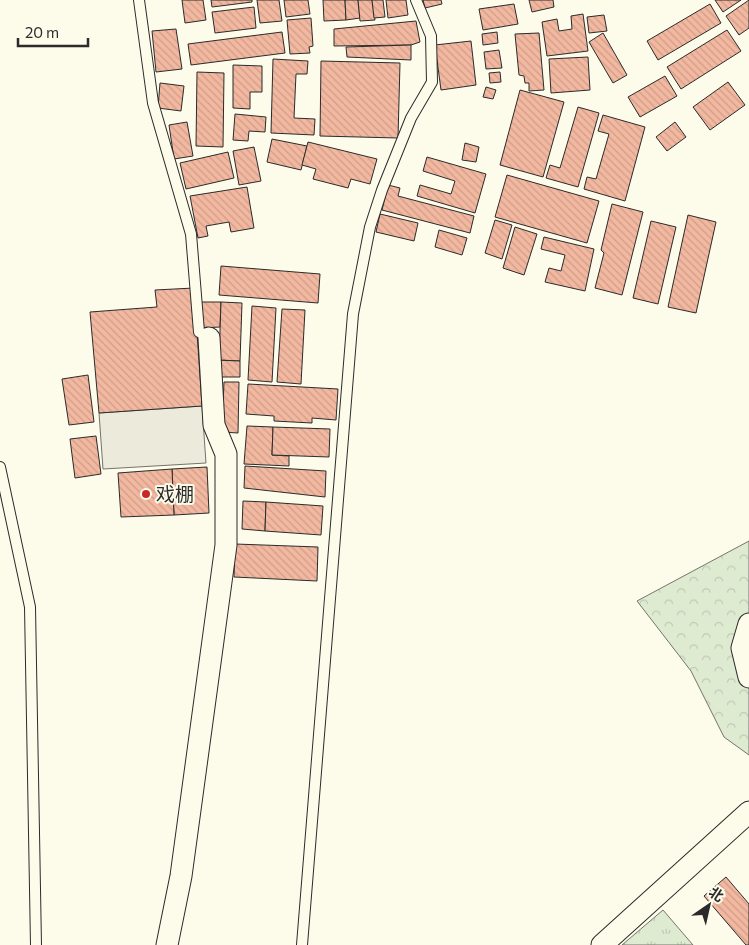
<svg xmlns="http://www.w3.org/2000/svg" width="749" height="945" viewBox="0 0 749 945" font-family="Commissioner,'Noto Sans SC',sans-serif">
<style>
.grass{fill:url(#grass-tufts);stroke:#74746e}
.forest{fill:url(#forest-crowns);stroke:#74746e}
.parking{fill:#eceadb;stroke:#74746e}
.building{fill:url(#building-back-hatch);stroke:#2b2b2b}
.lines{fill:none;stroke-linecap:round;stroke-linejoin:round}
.lane-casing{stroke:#2b2b2b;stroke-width:12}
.street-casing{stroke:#2b2b2b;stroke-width:23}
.lane{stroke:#fdfbea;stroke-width:10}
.street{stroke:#fdfbea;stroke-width:21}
.poi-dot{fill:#c62828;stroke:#fdfbea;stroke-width:2}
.labels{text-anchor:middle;stroke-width:4;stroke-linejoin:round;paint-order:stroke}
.poi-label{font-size:19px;fill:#2b2b2b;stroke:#fdfbea;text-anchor:start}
</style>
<defs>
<pattern id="grass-tufts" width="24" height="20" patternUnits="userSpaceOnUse" patternTransform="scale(1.25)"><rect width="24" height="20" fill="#deebd1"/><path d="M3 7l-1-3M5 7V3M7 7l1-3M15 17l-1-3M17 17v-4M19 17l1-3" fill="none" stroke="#bfcab4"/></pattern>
<pattern id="forest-crowns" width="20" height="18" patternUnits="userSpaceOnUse" patternTransform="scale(1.25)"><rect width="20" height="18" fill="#deebd1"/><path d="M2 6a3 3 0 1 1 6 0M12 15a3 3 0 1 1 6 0" fill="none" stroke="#bfcab4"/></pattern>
<pattern id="building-back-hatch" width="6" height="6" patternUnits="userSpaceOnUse" patternTransform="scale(1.25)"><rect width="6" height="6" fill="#f2b8a0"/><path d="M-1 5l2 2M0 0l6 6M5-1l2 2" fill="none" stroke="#d09e8a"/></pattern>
</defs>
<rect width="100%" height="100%" fill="#fdfbea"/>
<polygon class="grass" points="663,910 693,945 622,945"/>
<polygon class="forest" points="749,541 749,755 724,737 691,671 637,601"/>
<polygon class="parking" points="202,406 206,463 103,469 99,413"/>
<g class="building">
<polygon points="182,0 203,0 206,20 185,23"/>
<polygon points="211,0 252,0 252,2 212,7"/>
<polygon points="257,0 279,0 282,21 260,23"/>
<polygon points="284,0 308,0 310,14 286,17"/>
<polygon points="323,0 345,0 346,20 324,21"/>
<polygon points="345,0 358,0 360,18 346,20"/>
<polygon points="358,0 372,0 375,20 360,21"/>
<polygon points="372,0 383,0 385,17 374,18"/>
<polygon points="386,0 406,0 408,15 388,18"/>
<polygon points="423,0 441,0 442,4 425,8"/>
<polygon points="529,0 553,0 554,7 532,12"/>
<polygon points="715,0 741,0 723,12"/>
<polygon points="749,0 749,28 739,35 726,16"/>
<polygon points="514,4 518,24 483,30 479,9"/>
<polygon points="710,4 721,23 658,60 647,41"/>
<polygon points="254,7 256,28 215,33 212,12"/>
<polygon points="583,14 588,51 547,56 542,22 557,19 559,31 572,29 571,16"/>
<polygon points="604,15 607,31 589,33 587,17"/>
<polygon points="311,18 313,46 309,47 310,53 290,54 287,20"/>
<polygon points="416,21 420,42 411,45 334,46 334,29"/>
<polygon points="176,29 182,69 156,72 152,31"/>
<polygon points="727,30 741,51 681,89 667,67"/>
<polygon points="282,32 285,53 191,65 188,44"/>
<polygon points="497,32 498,43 483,45 482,34"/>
<polygon points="539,33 544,90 529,91 529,83 525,83 524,76 519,75 515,34"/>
<polygon points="603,33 627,75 613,83 589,42"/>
<polygon points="471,41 476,85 441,90 435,45"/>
<polygon points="411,45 411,60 347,57 346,47"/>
<polygon points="499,50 502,68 486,69 484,52"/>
<polygon points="588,57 590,90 551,93 549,59"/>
<polygon points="273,59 308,61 307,74 296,74 294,118 315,119 314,135 271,133"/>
<polygon points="321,61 400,63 398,138 320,136"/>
<polygon points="233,65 262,66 262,92 250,92 250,109 233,108"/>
<polygon points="197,72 224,73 223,147 196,146"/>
<polygon points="500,72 501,82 490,83 489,73"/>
<polygon points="665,76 677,96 640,117 628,97"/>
<polygon points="728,82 745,105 710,130 693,107"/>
<polygon points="160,83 184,86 181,111 158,108"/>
<polygon points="486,87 496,90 493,99 483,97"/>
<polygon points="520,90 564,102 543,177 500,165"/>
<polygon points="578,107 599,113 578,187 546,178 550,165 560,168"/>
<polygon points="235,114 266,117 265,132 249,131 248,141 233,140"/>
<polygon points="603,115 645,127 625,201 584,189 587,177 596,179 609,134 598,131"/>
<polygon points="187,122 193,156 174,159 169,125"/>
<polygon points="675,122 686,137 667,151 656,137"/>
<polygon points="272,139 307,146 301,170 267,162"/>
<polygon points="308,142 377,159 370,184 351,179 348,188 313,179 316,169 302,165"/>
<polygon points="465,143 479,147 476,162 462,160"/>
<polygon points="254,147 261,181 239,185 233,151"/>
<polygon points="228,152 234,178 186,189 180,163"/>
<polygon points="427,157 486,174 475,213 417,196 420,185 451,194 455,181 423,171"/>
<polygon points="507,175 599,201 587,243 495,217"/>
<polygon points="388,185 400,188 398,196 474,216 470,233 382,210"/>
<polygon points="247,187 254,228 231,232 229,222 206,226 208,236 198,238 190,196"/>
<polygon points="612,204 643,212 622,295 595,288 604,253 601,250"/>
<polygon points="380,214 418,223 414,241 376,232"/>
<polygon points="688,215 716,222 696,313 668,307"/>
<polygon points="495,220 512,225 502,259 485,253"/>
<polygon points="651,221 676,227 658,304 633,298"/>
<polygon points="515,227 537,234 524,275 503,268"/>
<polygon points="439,230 467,238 462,255 435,247"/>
<polygon points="544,237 594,249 585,291 545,282 549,268 561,271 565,255 541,249"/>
<polygon points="221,266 320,274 318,303 219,295"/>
<polygon points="194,288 202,406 99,413 90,312 157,307 155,290"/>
<polygon points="201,302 221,302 220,327 201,328"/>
<polygon points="221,302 242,303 240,361 219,360"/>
<polygon points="252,306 276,308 272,382 248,380"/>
<polygon points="282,309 305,310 301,384 277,382"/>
<polygon points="214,360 240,361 240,377 215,377"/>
<polygon points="88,375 94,422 69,425 62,379"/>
<polygon points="224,382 239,382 238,433 222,432"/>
<polygon points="248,384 338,389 336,420 312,418 312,423 274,421 274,416 246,414"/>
<polygon points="247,426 273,427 272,455 289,456 289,466 244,464"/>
<polygon points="273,427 330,429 329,457 272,455"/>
<polygon points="96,436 101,474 75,478 70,439"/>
<polygon points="245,466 326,471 325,497 244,488"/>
<polygon points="207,467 209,513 174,515 172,469"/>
<polygon points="172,469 174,515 121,517 118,473"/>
<polygon points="243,501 266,502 265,531 242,529"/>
<polygon points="266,502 323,506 321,535 265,531"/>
<polygon points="235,544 318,547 317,581 234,577"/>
<polygon points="726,877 749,904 749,945 746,945 704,896"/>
</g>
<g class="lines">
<defs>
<g id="lane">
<polyline points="139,0 153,103 191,234 199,332 209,338"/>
<polyline points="0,467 30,607 36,945"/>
<polyline points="302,945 353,314 370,227 382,190 411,118 432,82 431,36 416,0"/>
</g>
<g id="street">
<polyline points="749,624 742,648 749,677"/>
<polyline points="167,945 181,876 226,545 226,454 214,425 209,338"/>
<polyline points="602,945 749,812"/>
</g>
</defs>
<use href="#lane" class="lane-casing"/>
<use href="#street" class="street-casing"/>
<use href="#lane" class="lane"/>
<use href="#street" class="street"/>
</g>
<circle class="poi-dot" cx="146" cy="494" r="5"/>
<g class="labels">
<g class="poi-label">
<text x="156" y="501">戏棚</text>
</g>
</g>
<g transform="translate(709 905) rotate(34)" stroke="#fdfbea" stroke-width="4" paint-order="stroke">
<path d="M0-4L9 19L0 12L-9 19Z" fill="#2b2b2b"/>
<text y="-8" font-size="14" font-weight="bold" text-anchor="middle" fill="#2b2b2b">北</text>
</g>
<path d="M18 38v8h70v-8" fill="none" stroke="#2b2b2b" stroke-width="2.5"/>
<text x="25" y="38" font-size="15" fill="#2b2b2b" stroke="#fdfbea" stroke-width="4" paint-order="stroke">20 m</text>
</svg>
